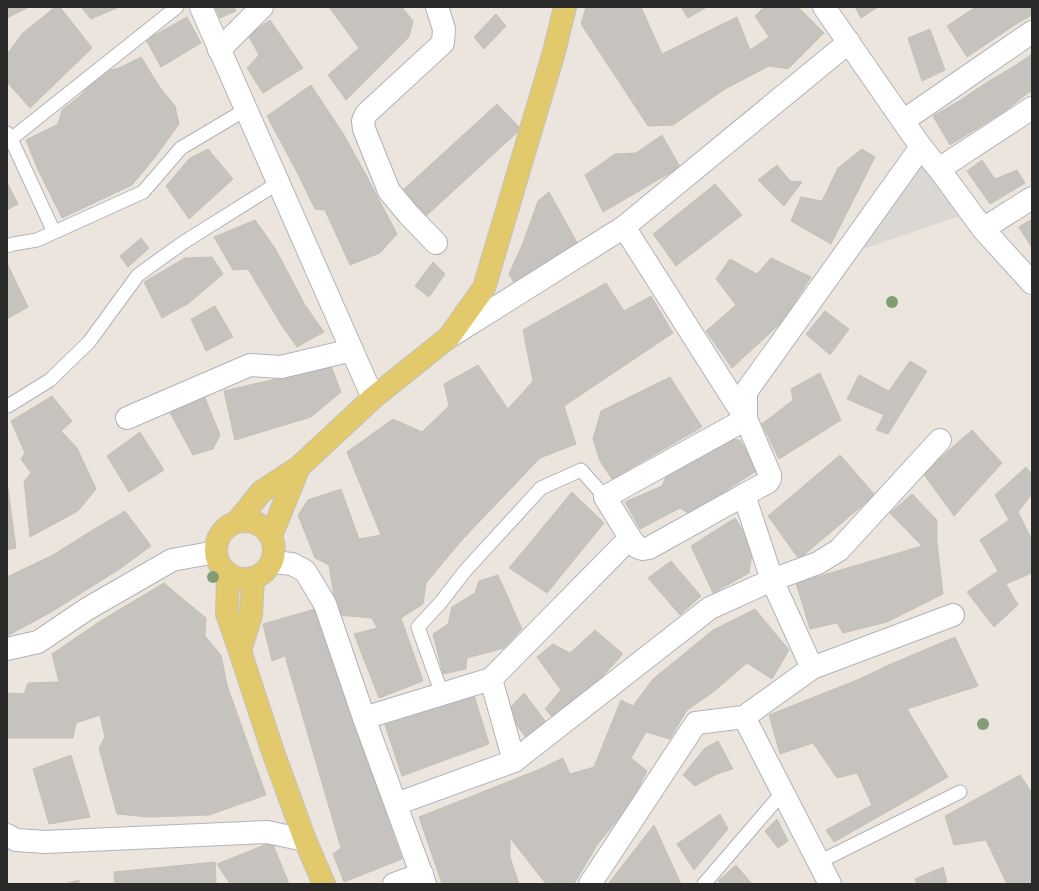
<svg xmlns="http://www.w3.org/2000/svg" width="1039" height="891" viewBox="0 0 1039 891" font-family="'Varela Round',sans-serif">
<style>
.plaza{fill:#dbd8d4}
.building{fill:#c6c2bd;stroke:#c6c1b7}
.lines{fill:none;stroke-linecap:round;stroke-linejoin:round}
.lane-casing{stroke:#b1b3bc;stroke-width:15}
.street-casing{stroke:#b1b3bc;stroke-width:24}
.primary-casing{stroke:#c3c3c3;stroke-width:24}
.lane{stroke:#fff;stroke-width:13}
.street{stroke:#fff;stroke-width:22}
.primary{stroke:#e2c96b;stroke-width:22}
.tree{fill:#829c76}
</style>
<rect width="100%" height="100%" fill="#ebe5de"/>
<polygon class="plaza" points="921,147 971,212 843,256"/>
<g class="building">
<polygon points="7,7 29,7 7,18"/>
<polygon points="55,7 60,7 92,48 30,108 7,82 7,54 23,33"/>
<polygon points="81,7 119,7 91,19"/>
<polygon points="215,7 234,7 236,11 220,18"/>
<polygon points="329,7 402,7 413,21 409,37 346,100 328,75 359,48"/>
<polygon points="586,7 641,7 662,54 737,17 750,50 769,37 755,16 764,7 798,7 824,33 788,69 769,66 725,89 673,125 648,126 581,24"/>
<polygon points="681,7 707,7 688,18"/>
<polygon points="855,7 878,7 861,18"/>
<polygon points="976,7 1001,7 1013,26 991,41 971,10"/>
<polygon points="1001,7 1032,7 1032,15 1013,26"/>
<polygon points="971,10 991,41 967,57 947,26"/>
<polygon points="496,14 506,26 484,49 474,37"/>
<polygon points="187,17 201,43 161,67 146,40"/>
<polygon points="270,20 303,68 263,93 247,68 259,55 248,35"/>
<polygon points="930,29 945,70 922,81 908,38"/>
<polygon points="1032,54 1032,91 1028,93 1013,67"/>
<polygon points="141,57 159,86 175,106 179,124 156,156 132,185 62,218 38,170 26,140 58,124 62,110 80,96 102,72 119,68"/>
<polygon points="1013,67 1028,93 1006,110 989,81"/>
<polygon points="989,81 1006,110 976,129 959,101"/>
<polygon points="311,85 344,135 365,173 397,234 380,253 350,265 325,210 315,209 298,174 267,116"/>
<polygon points="959,101 976,129 950,145 933,116"/>
<polygon points="497,104 521,129 426,216 403,190"/>
<polygon points="662,135 680,167 603,212 585,175 615,154 636,153"/>
<polygon points="208,149 233,179 189,219 166,186 190,158"/>
<polygon points="862,149 875,157 831,244 791,221 801,197 822,201 838,168"/>
<polygon points="982,160 995,179 1017,170 1025,183 990,204 967,171"/>
<polygon points="777,165 790,181 802,182 784,206 758,180"/>
<polygon points="7,182 18,204 7,210"/>
<polygon points="715,184 742,215 676,266 653,234"/>
<polygon points="549,192 579,246 517,289 509,274 523,243 538,201"/>
<polygon points="1032,219 1032,248 1019,227"/>
<polygon points="255,220 275,248 305,305 324,332 297,347 282,326 248,269 233,270 214,237"/>
<polygon points="141,238 149,248 128,267 120,256"/>
<polygon points="212,257 223,274 189,303 162,318 144,282 185,258"/>
<polygon points="771,258 811,277 782,322 732,368 706,331 736,305 716,279 730,259 757,274"/>
<polygon points="433,262 445,274 429,297 415,286"/>
<polygon points="7,263 28,307 7,319"/>
<polygon points="606,283 624,311 651,296 673,333 564,406 576,444 540,458 462,540 426,583 423,604 401,618 423,681 379,698 354,634 377,628 372,618 337,615 329,565 315,558 298,515 308,500 341,489 359,539 381,535 347,452 393,419 422,432 449,406 444,384 478,365 508,409 533,381 523,330"/>
<polygon points="215,306 233,337 206,351 191,319"/>
<polygon points="825,311 849,329 830,355 806,334"/>
<polygon points="329,361 341,392 311,417 235,440 224,391 306,372"/>
<polygon points="910,361 927,371 888,434 876,430 884,415 847,399 859,375 889,391"/>
<polygon points="820,373 841,420 779,459 762,424 793,400 791,389"/>
<polygon points="670,377 702,427 612,479 600,461 593,439 601,411"/>
<polygon points="201,388 220,435 213,449 193,455 168,409"/>
<polygon points="52,396 72,421 61,431 77,448 96,489 78,511 30,537 24,481 31,473 21,459 25,453 11,421"/>
<polygon points="972,430 1002,463 954,516 923,473"/>
<polygon points="140,432 164,470 129,492 107,456"/>
<polygon points="726,439 740,440 758,470 728,489 696,518 680,508 640,529 625,502 662,486 668,472"/>
<polygon points="840,455 875,495 799,559 768,516"/>
<polygon points="1026,467 1032,475 1032,494 1018,512 1032,540 1032,573 1006,584 1018,605 994,627 967,592 998,571 980,540 1009,520 995,495"/>
<polygon points="7,481 16,548 7,550"/>
<polygon points="572,492 604,523 547,593 509,568"/>
<polygon points="912,494 937,520 937,543 943,594 887,622 843,633 837,623 810,629 796,583 922,546 890,513"/>
<polygon points="125,511 151,546 121,568 53,611 7,636 7,577 53,555 91,531"/>
<polygon points="735,518 753,547 749,573 713,593 691,546"/>
<polygon points="671,561 701,596 680,615 648,578"/>
<polygon points="498,575 522,629 504,648 467,658 466,669 443,674 433,634 448,624 452,607 475,593 479,581"/>
<polygon points="164,583 206,618 205,636 221,655 227,685 266,795 209,815 149,817 117,814 99,748 105,737 100,715 76,723 73,738 7,738 7,693 24,694 28,683 59,682 52,654 102,620"/>
<polygon points="315,609 402,859 344,882 333,854 341,848 285,656 272,661 263,624"/>
<polygon points="755,609 789,650 772,679 747,663 712,693 687,710 670,739 646,732 631,758 647,771 630,804 597,845 574,884 546,884 510,838 510,857 519,884 442,884 419,817 540,769 563,758 570,774 594,767 621,700 633,706 653,679 713,630"/>
<polygon points="595,630 623,654 600,679 576,701 553,718 545,709 561,690 537,657 553,644 570,653"/>
<polygon points="955,637 978,686 907,709 948,777 834,842 826,830 872,805 857,773 837,778 813,743 780,754 769,715 857,680 891,664"/>
<polygon points="524,693 546,722 528,740 506,712"/>
<polygon points="474,695 489,744 402,776 385,725"/>
<polygon points="718,741 733,769 717,774 695,786 683,775 705,748"/>
<polygon points="71,755 90,817 49,824 33,769"/>
<polygon points="1020,775 1032,793 1032,884 1007,884 986,840 954,845 945,816"/>
<polygon points="720,814 728,829 694,870 677,844"/>
<polygon points="777,819 788,841 778,848 765,831"/>
<polygon points="654,825 681,884 608,884"/>
<polygon points="272,842 289,884 230,884 217,864"/>
<polygon points="215,862 216,884 115,884 114,872"/>
<polygon points="736,865 752,884 721,884 718,881"/>
<polygon points="943,867 947,882 942,884 917,884 915,879"/>
<polygon points="79,880 79,884 64,884"/>
</g>
<g class="lines">
<defs>
<g id="lane">
<polyline points="7,133 11,139 54,232"/>
<polyline points="11,139 177,7"/>
<polyline points="7,246 13,244 37,240 143,192 181,148 245,110"/>
<polyline points="8,406 50,380 89,342 138,275 184,242 278,183"/>
<polyline points="442,694 418,627 441,602 465,571 541,488 581,470 605,497"/>
<polyline points="819,862 960,792"/>
<polyline points="704,884 783,792"/>
</g>
<g id="street">
<polyline points="201,7 373,398"/>
<polyline points="824,7 921,147 939,169 983,229 1032,283"/>
<polyline points="219,50 262,7"/>
<polyline points="903,121 1032,32"/>
<polyline points="939,169 1032,108"/>
<polyline points="983,229 1032,198"/>
<polyline points="436,243 409,215 389,191 364,129 363,121 366,114 443,43 444,29 437,7"/>
<polyline points="449,337 624,227 849,42"/>
<polyline points="127,418 250,365 281,367 352,350"/>
<polyline points="630,538 637,547 643,549 649,548 744,495"/>
<polyline points="272,562 292,564 305,571 325,604 364,718 425,884"/>
<polyline points="7,649 38,642 87,609 172,560 216,552"/>
<polyline points="812,668 953,615"/>
<polyline points="491,679 514,761"/>
<polyline points="744,717 830,884"/>
<polyline points="364,718 491,679 630,538 605,497 746,419 624,227"/>
<polyline points="396,804 514,761 710,608 772,580 818,563 839,550 940,440"/>
<polyline points="7,835 16,840 45,842 267,832 305,840"/>
<polyline points="394,884 422,874"/>
<polyline points="590,884 696,723 744,717 812,668 772,580 744,495 768,482 770,479 770,475 746,419 746,392 921,147"/>
</g>
<g id="primary">
<circle cx="245" cy="550" r="29"/>
<polyline points="237,522 261,492 299,467 373,398 449,337 484,288 554,52 565,7"/>
<polyline points="271,536 299,467"/>
<polyline points="228,574 227,614 240,651 272,749 305,840 324,884"/>
<polyline points="240,651 251,615 253,578"/>
</g>
</defs>
<use href="#lane" class="lane-casing"/>
<use href="#street" class="street-casing"/>
<use href="#primary" class="primary-casing"/>
<use href="#lane" class="lane"/>
<use href="#street" class="street"/>
<use href="#primary" class="primary"/>
</g>
<g class="tree">
<circle cx="892" cy="302" r="6"/>
<circle cx="213" cy="577" r="6"/>
<circle cx="983" cy="724" r="6"/>
</g>
<rect width="1039" height="891" fill="none" stroke="#2a2a2a" stroke-width="16"/>
</svg>
